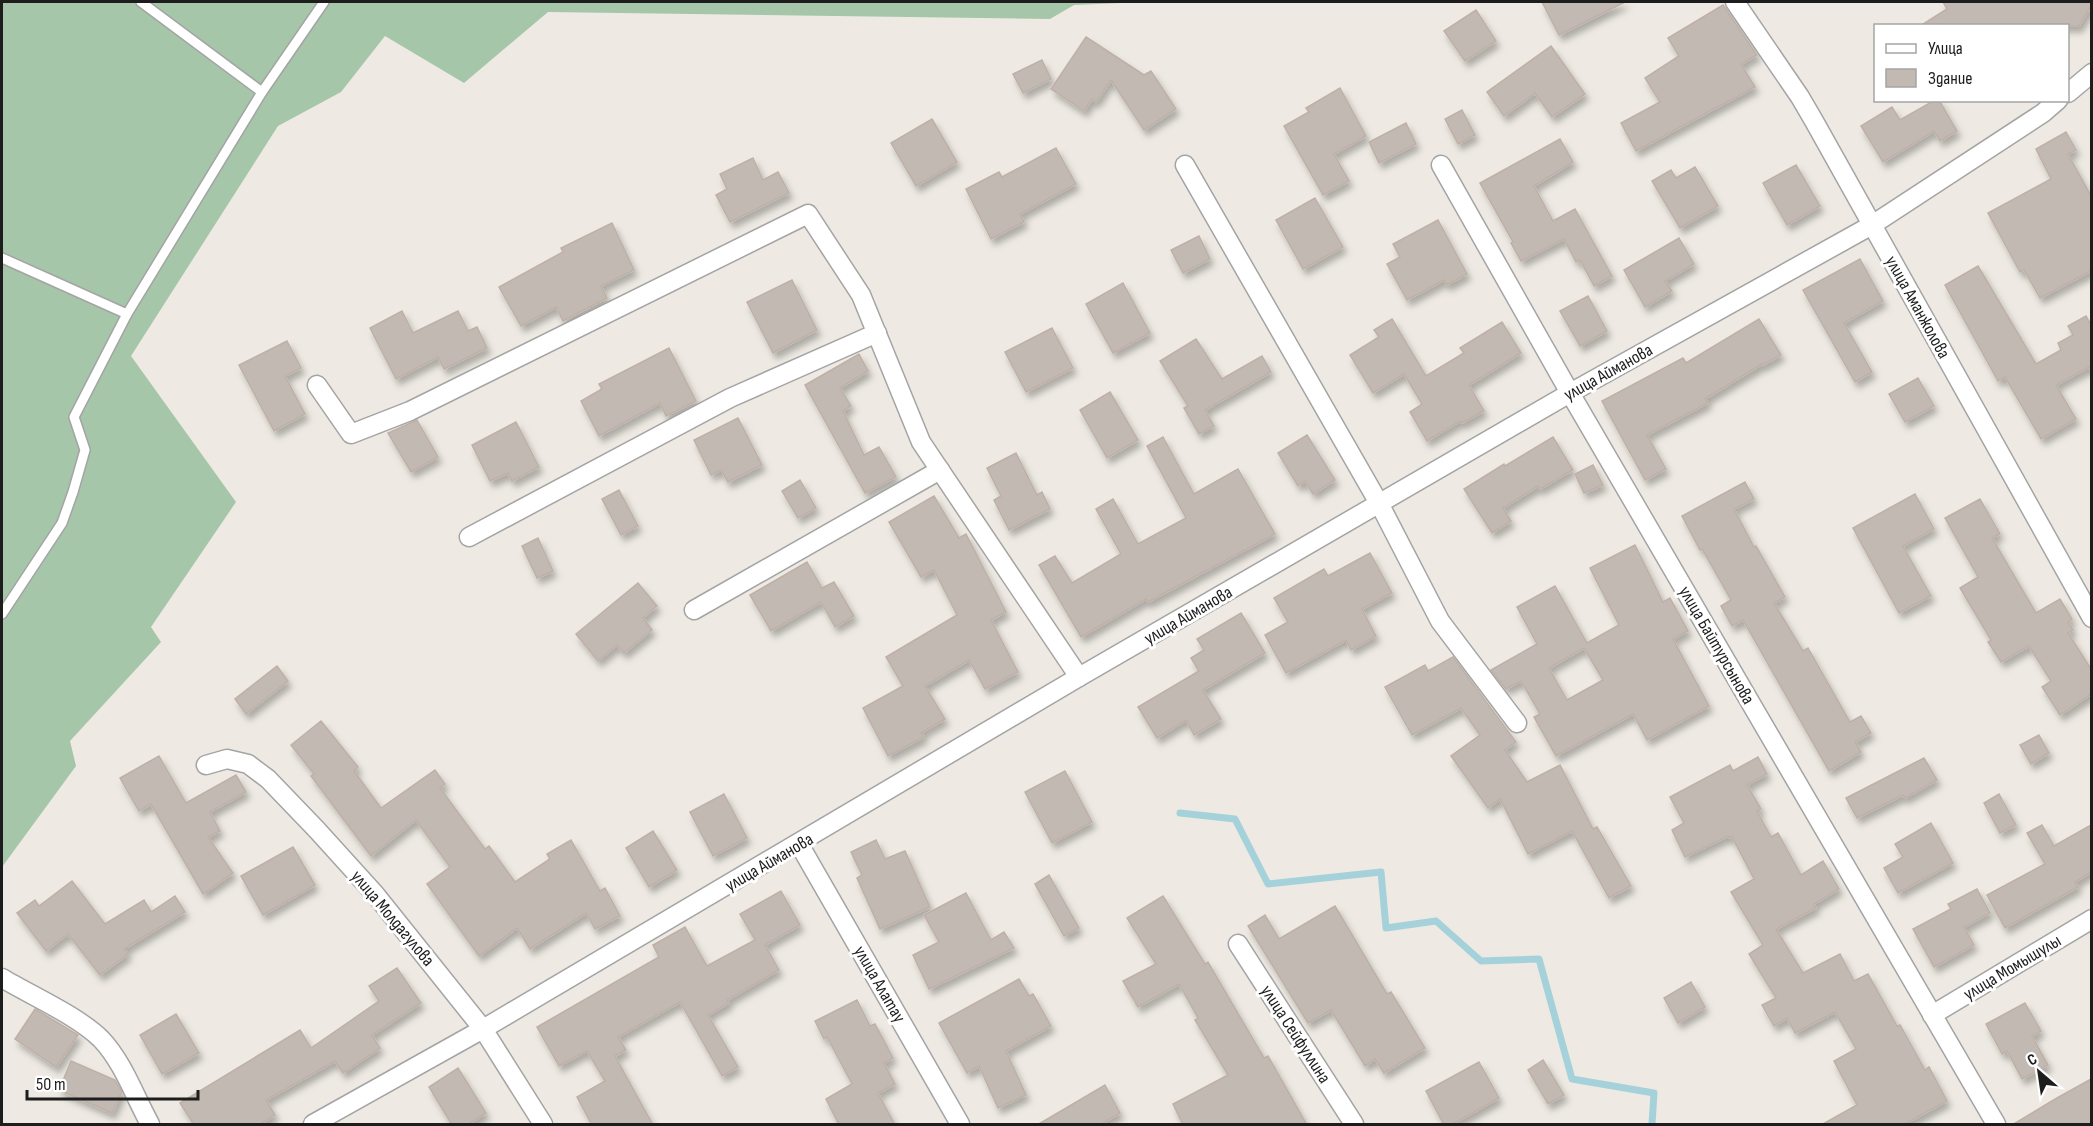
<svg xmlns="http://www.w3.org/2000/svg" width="2093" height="1126" viewBox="0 0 2093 1126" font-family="'Sofia Sans Condensed',sans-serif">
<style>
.cemetery{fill:#a5c6a8}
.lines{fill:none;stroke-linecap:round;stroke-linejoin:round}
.stream{stroke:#a5d2da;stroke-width:7}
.building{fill:#c2b9b3;stroke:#bfb0a6;stroke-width:1.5;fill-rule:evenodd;filter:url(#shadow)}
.lane-casing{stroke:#a4a4a4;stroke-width:12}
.street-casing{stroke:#a4a4a4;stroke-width:21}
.lane{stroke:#fff;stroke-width:9}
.street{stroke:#fff;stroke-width:18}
.labels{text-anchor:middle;stroke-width:6;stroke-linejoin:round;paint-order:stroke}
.street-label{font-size:18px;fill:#1d1d1d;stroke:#fff}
</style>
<defs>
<filter id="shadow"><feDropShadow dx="3.5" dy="6" stdDeviation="3" flood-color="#0004"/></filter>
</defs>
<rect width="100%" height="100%" fill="#eeeae3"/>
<polygon class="cemetery" points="2,2 1145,2 1074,5 1050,19 548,12 464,83 385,36 341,92 278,126 131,356 236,502 151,627 161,642 70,741 76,766 2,867"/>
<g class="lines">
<polyline class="stream" points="1180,813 1235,819 1268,884 1381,872 1386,928 1436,921 1481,961 1539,959 1572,1079 1654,1093 1652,1124"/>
</g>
<g class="building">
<polygon points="1542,2 1625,2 1559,35"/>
<polygon points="1943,2 2091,2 2091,6 2079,26 1920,26 1947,9"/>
<polygon points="1723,5 1757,55 1741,64 1755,87 1636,151 1621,123 1660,102 1645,78 1679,56 1668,38"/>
<polygon points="1476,10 1496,41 1465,61 1444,31"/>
<polygon points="1086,37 1144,75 1151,71 1176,109 1144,130 1111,80 1096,102 1092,99 1084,111 1051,89"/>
<polygon points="1551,46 1585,94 1552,117 1535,93 1504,116 1487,92"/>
<polygon points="1042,60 1051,79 1023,93 1013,74"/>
<polygon points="1340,88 1366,136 1334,154 1349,181 1323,195 1284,126 1309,112 1306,108"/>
<polygon points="1935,100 1939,100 1957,131 1940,141 1934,131 1883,162 1861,126 1892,107 1900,120"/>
<polygon points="1462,110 1475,135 1458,144 1445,119"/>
<polygon points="932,119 957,162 916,186 891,143"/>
<polygon points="1406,123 1416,144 1379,163 1369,142"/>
<polygon points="2066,132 2076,150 2068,154 2091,196 2091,271 2040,298 2024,270 2020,272 1988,213 2051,179 2036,149"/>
<polygon points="1560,139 1573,162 1534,186 1553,221 1575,209 1612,276 1594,286 1580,260 1576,262 1564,239 1521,261 1511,243 1513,242 1480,183"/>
<polygon points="1056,148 1076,184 1020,214 1024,222 991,239 966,189 999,172 1002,177"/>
<polygon points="753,158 763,180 778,172 789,193 730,222 716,195 727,189 720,174"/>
<polygon points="1796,165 1820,206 1787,225 1763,183"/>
<polygon points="1695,167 1718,206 1680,228 1652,181 1671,170 1676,178"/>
<polygon points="1315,198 1343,247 1303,269 1276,220"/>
<polygon points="1438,220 1467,274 1447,285 1444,280 1407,300 1387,264 1400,257 1393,244"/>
<polygon points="612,223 634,270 601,286 607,298 563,321 556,307 521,326 499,287 563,252 561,248"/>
<polygon points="1199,236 1210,259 1183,273 1171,250"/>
<polygon points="1679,238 1694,264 1665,281 1672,291 1645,307 1624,270"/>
<polygon points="1860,259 1883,301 1844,323 1872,372 1855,382 1803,290"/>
<polygon points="1978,266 2036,364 2061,350 2058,343 2073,335 2068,326 2086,316 2091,325 2091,371 2089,367 2056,385 2076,419 2041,439 2005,377 1998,381 1945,285"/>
<polygon points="792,280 817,330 773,353 747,302"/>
<polygon points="1123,283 1150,333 1113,353 1086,304"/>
<polygon points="1588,296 1607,331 1580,346 1560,311"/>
<polygon points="402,311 413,333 458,311 468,331 477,327 487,348 444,369 438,357 396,379 370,328"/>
<polygon points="1392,319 1426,376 1464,353 1460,348 1502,322 1521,353 1469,385 1484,411 1462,423 1460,421 1427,441 1410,412 1422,404 1404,374 1373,393 1350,355 1379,337 1374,330"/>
<polygon points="1759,319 1781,355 1763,365 1762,364 1705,399 1708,403 1647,435 1666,469 1645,480 1602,401 1683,358 1686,363"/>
<polygon points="1052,328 1073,368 1026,392 1005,352"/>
<polygon points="1196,339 1222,379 1262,356 1271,372 1205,410 1214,426 1199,434 1184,408 1188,406 1160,361"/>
<polygon points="287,341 301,368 285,376 305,414 274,431 239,365"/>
<polygon points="669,348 696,401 666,416 660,403 599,436 581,401 602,389 599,384"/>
<polygon points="859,354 868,371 840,388 851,406 843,411 864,455 879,447 896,477 865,493 805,385"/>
<polygon points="1918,378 1934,406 1905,422 1889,394"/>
<polygon points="1110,392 1138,440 1107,458 1080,410"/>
<polygon points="738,418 762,465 728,482 721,470 711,475 694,440"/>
<polygon points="417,420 438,457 411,472 388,433"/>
<polygon points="516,422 539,467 512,481 508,473 490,481 472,445"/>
<polygon points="1307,435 1335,480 1313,494 1305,481 1298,486 1278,453"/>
<polygon points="1163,437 1194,494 1238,469 1275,534 1148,602 1146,599 1081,637 1039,565 1055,556 1072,583 1121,554 1096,509 1113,499 1138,544 1186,518 1147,446"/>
<polygon points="1553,437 1573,470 1540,489 1538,486 1503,508 1511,521 1492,533 1464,489 1504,464 1505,466"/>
<polygon points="1016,453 1037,495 1042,492 1050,509 1009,530 994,500 1001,496 987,468"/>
<polygon points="1593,465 1603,485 1584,493 1575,474"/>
<polygon points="800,480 816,508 798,518 782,491"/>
<polygon points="1745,482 1754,499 1734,509 1754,547 1756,546 1785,597 1774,603 1803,651 1808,648 1850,722 1861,716 1871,733 1855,742 1861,752 1829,771 1743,620 1732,626 1721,606 1731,600 1702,549 1700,550 1682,516"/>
<polygon points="619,490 638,526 621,535 602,499"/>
<polygon points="1915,494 1934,529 1903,546 1931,596 1899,613 1853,528"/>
<polygon points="934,496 959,538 966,534 1006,612 991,620 1018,672 985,689 969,660 925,686 945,719 921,733 924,737 888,756 863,708 903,686 886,657 957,615 934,570 921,577 889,522"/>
<polygon points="1980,499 2000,534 1992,538 2036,613 2060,599 2072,619 2068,622 2073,630 2068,633 2091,669 2091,694 2060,715 2042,687 2051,681 2029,646 2001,662 1988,642 1991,640 1960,588 1978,577 1945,518"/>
<polygon points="538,538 553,571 537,578 522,546"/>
<path d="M1635 545 1663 602 1670 598 1688 631 1673 639 1709 706 1647 740 1633 714 1556 756 1534 717 1540 714 1521 681 1506 689 1491 670 1537 644 1517 607 1555 586 1587 643 1619 625 1590 568ZM1584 648 1603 680 1567 700 1549 668Z"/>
<polygon points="1370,553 1392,593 1362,609 1376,636 1351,650 1346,640 1286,673 1265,635 1288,622 1274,598 1324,569 1328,576"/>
<polygon points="807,562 822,588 834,582 854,616 835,627 821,602 771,631 750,595"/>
<polygon points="638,583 657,606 643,618 652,630 624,653 617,645 598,661 576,634"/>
<polygon points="1241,613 1265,653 1203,690 1221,719 1194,735 1186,720 1157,738 1138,707 1199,671 1191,658 1204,650 1197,639"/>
<polygon points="1453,657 1516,742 1505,750 1527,782 1560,765 1593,829 1597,827 1631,886 1609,898 1572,831 1528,854 1500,799 1488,808 1451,756 1480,735 1461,708 1412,735 1385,687 1425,665 1428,671"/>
<polygon points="277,666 288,681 246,714 235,699"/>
<polygon points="321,721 358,767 354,771 381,808 435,770 445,784 440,788 485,849 489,846 515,882 550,859 547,854 571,840 600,891 605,888 620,916 595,929 586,913 530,949 517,928 479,956 427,884 450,867 416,820 371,856 311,776 314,774 291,745"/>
<polygon points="2039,735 2049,753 2031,764 2020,745"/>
<polygon points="159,756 186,803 236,775 246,792 210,812 220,831 208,837 233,873 203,894 151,804 139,811 120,778"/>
<polygon points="1758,757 1767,774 1747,785 1761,809 1757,811 1771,837 1778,833 1801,875 1823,861 1839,889 1814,904 1816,908 1776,929 1803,973 1840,954 1854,981 1868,974 1897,1026 1900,1025 1925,1070 1929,1067 1947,1101 1903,1125 1821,1125 1857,1105 1834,1061 1856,1049 1835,1012 1795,1033 1787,1018 1774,1026 1762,1005 1776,998 1749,954 1763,945 1731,892 1754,879 1732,837 1729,838 1728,836 1685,857 1672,830 1684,823 1670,797 1730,765 1733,771"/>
<polygon points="1924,758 1937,780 1905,798 1903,795 1857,818 1846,798"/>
<polygon points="1065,771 1092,822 1052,843 1025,792"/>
<polygon points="724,794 747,838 713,856 690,812"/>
<polygon points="1999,794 2016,825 2000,833 1984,803"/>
<polygon points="1931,823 1953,863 1898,893 1884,868 1903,857 1895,844"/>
<polygon points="2042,825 2054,846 2091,825 2091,872 2075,882 2078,887 2005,928 1987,895 2045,864 2027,833"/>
<polygon points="653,831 677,870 649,887 626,848"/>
<polygon points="876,840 885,859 905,851 930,907 880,929 857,878 862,875 851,852"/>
<polygon points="293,847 315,885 263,915 241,876"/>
<polygon points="1049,875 1079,928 1064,936 1035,884"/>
<polygon points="72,881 105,924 144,900 151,912 175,896 185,912 124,949 128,954 100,975 68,934 46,951 17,913 35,900 39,906"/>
<polygon points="1977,889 1990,913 1964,927 1974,945 1934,967 1913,929 1951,909 1948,904"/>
<polygon points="781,891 800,925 765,945 779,970 727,1000 729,1003 708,1015 738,1067 722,1076 680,1002 618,1037 626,1050 615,1056 653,1125 592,1125 577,1097 605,1081 587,1051 559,1066 537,1027 659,957 653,945 685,927 707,966 755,940 740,914"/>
<polygon points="966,893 991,940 1004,932 1014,948 929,989 913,955 939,942 924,915"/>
<polygon points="1163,896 1205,964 1208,962 1264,1058 1268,1056 1307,1125 1183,1125 1173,1104 1228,1075 1195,1020 1198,1018 1179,984 1138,1007 1123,981 1156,964 1127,918"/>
<polygon points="1335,906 1387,994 1391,992 1425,1048 1384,1073 1375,1059 1365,1066 1331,1010 1308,1023 1248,926 1265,915 1279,939"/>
<polygon points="397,968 421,1003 372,1035 380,1048 343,1073 335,1061 266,1100 275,1115 259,1125 194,1125 180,1103 300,1030 311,1048 379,1001 369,986"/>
<polygon points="1019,979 1029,996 1033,994 1051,1026 1006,1051 1026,1095 998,1108 979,1066 967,1073 939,1023"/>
<polygon points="1691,982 1705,1007 1678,1023 1664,998"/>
<polygon points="857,1000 870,1026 875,1024 893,1058 884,1063 895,1084 878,1093 895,1125 839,1125 826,1099 852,1084 827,1037 824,1039 815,1021"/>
<polygon points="2025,1003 2041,1031 2032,1036 2048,1065 2022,1079 2007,1051 2002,1054 1986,1024"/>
<polygon points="35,1009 78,1035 56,1067 15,1039"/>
<polygon points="176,1014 199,1053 162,1074 140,1035"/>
<polygon points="1543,1060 1564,1095 1548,1104 1528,1070"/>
<polygon points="71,1061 115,1080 122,1092 112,1113 59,1090"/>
<polygon points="1479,1062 1499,1098 1451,1125 1444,1125 1426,1091"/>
<polygon points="458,1068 486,1113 467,1125 452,1125 429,1087"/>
<polygon points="2091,1079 2091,1125 2012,1125 2057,1098"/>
<polygon points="1105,1085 1120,1113 1100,1125 1037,1125"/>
</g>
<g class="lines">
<defs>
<g id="lane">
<polyline points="141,2 262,92"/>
<polyline points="2,258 127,314"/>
<polyline points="2,614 62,523 73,492 85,450 74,417 127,314 262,92 324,2"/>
</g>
<g id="street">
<polyline points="1735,2 1800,97 1814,121 2092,618"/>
<polyline points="2068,93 2092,73"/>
<polyline points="1185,165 1380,505 1440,621 1517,723"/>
<polyline points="1441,165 1570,393 1996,1124"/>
<polyline points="317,385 351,434 410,411 808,214 861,295 921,442 1079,677"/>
<polyline points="469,537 730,398 877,333"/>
<polyline points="694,610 940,470"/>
<polyline points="206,765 227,759 248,764 268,779 317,830 375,894 483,1029 543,1124"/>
<polyline points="799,844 960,1124"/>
<polyline points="1238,944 1354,1124"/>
<path d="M2 978C30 995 78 1016 101 1039 123 1062 135 1097 150 1124"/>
<polyline points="1932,1015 2092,919"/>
<polyline points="313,1124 483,1029 1079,677 1570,393 1872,225 2043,113 2058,100"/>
</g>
</defs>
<use href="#lane" class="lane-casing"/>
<use href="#street" class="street-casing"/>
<use href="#lane" class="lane"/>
<use href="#street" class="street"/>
</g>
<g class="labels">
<g class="street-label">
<text transform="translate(1918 307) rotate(61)" y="6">улица Аманжолова</text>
<text transform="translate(1608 372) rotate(-29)" y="6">улица Айманова</text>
<text transform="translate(1188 615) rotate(-30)" y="6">улица Айманова</text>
<text transform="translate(1717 645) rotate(60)" y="6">улица Байтурсынова</text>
<text transform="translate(769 862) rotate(-30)" y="6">улица Айманова</text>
<text transform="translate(393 918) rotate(50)" y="6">улица Молдагулова</text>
<text transform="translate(2012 967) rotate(-31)" y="6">улица Момышулы</text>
<text transform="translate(880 984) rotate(60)" y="6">улица Алатау</text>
<text transform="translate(1296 1034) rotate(57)" y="6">улица Сейфуллина</text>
</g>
</g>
<rect width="2093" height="1126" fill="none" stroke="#1d1d1d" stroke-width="6"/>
<rect x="1874" y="24" width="195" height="78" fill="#ffffff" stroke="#a5a5a5" stroke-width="1.5"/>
<rect x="1886" y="44" width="30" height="9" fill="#ffffff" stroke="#a5a5a5" stroke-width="1.5"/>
<text x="1928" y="54" font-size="18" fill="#1d1d1d">Улица</text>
<rect x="1886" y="69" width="30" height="18" fill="#c2b9b3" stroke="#a5a5a5" stroke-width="1.5"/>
<text x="1928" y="84" font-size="18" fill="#1d1d1d">Здание</text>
<g transform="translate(2039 1072) rotate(331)" stroke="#ffffff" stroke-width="4.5" paint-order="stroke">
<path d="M0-4.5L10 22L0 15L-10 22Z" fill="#1d1d1d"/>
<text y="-9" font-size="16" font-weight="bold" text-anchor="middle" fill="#1d1d1d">С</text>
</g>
<path d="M27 1090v9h171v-9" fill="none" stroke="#1d1d1d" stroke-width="3"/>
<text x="36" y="1090" font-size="18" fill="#1d1d1d" stroke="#ffffff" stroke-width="4.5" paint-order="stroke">50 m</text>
</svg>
